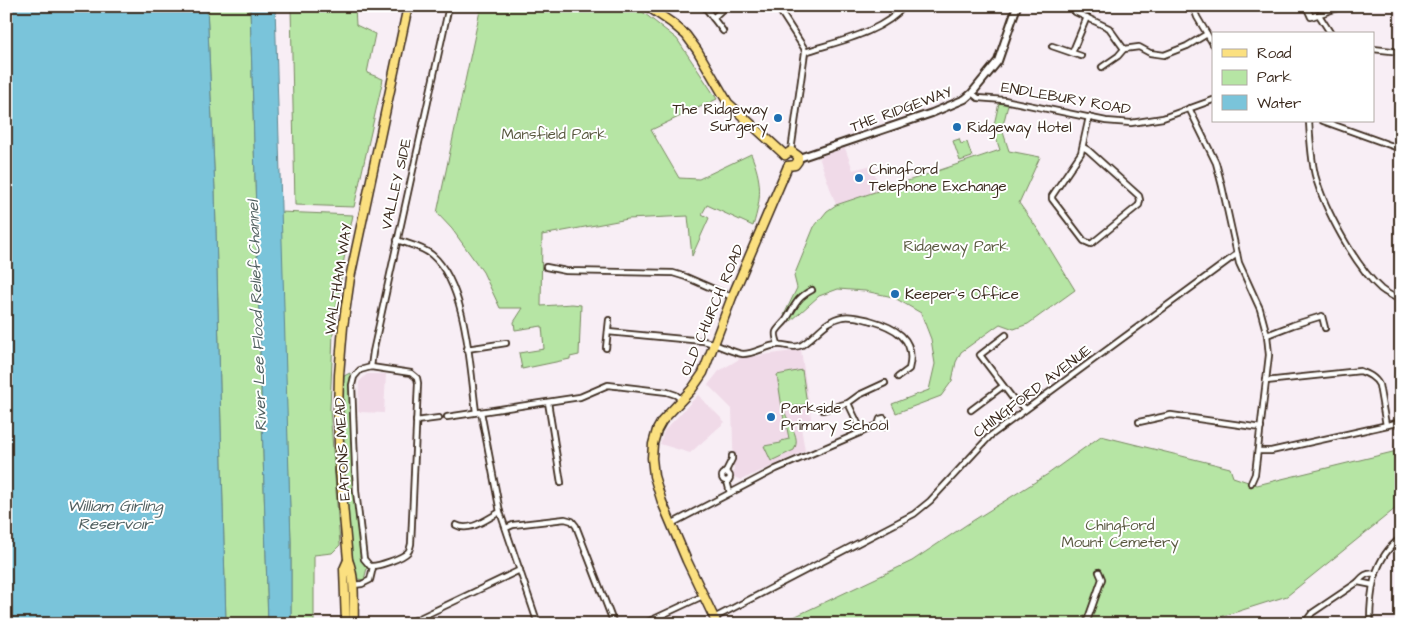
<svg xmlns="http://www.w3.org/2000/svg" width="1407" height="630" viewBox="0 0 1407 630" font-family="'Architects Daughter',sans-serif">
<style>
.built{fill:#f0dae8}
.green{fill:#b6e5a4;stroke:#788861}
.water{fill:#7ac4da;stroke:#61868f}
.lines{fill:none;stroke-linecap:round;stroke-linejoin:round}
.street-casing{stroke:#3b2a1e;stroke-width:8}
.secondary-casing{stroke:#3b2a1e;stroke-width:10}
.primary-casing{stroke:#3b2a1e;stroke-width:11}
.street{stroke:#fff;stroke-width:4.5}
.secondary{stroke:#fff;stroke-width:6}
.primary{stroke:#fbe080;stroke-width:8}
.poi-dot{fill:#1f6fb2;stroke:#fff;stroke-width:2}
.labels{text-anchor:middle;stroke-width:4;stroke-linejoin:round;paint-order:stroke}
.street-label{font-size:15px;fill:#3b2a1e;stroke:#fff}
.poi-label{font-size:15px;fill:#3b2a1e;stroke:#fff;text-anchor:start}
.park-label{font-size:15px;fill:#5a5940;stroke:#fff}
.water-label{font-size:16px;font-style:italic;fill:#516060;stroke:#fff}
</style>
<rect width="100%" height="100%" fill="#f8eef5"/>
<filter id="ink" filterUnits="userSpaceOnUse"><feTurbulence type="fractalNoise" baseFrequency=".02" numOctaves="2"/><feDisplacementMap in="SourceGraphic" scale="10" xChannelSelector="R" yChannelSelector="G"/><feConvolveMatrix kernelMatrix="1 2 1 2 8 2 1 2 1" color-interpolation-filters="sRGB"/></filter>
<g filter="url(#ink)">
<g class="built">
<polygon points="845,148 853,170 872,165 880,191 836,205 819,157"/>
<polygon points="801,350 812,424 801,427 805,451 741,480 734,477 732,409 708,385 719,371 741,358"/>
<polygon points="367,374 386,374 384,413 358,412 359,382"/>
<polygon points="698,395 725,422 690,453 660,444 664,431"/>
</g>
<g class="green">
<polygon points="207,6 250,6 268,624 226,624 215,191"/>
<polygon points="291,6 355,6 356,25 375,34 367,73 383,79 354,207 295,205"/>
<path d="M481 6H635L677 39 717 99 651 130 679 178 699 179 751 154C762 181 762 197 753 226L707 205 702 214 709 218 692 256 688 216 628 219 542 235 541 306 572 304 581 305 579 355 570 357V359L522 369 519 353 544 349 542 326 515 330 514 322 523 308H500L483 272 452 229 437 213Z"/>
<polygon points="999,103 1008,105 1002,129 1009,151 1040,157 1019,203 1039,231 1075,290 1028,324 1014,329 1000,324 997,326 961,352 956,362 952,381 941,396 896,413 892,404 929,390 935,364 931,339 921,313 893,297 865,291 838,289 819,296 791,321 784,315 797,288 794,276 814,227 827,211 836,205 1000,150 993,129"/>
<polygon points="959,139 961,144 967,142 972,157 960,161 953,141"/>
<polygon points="280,212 353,215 344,259 333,331 332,361 330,409 340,545 332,553 314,555 314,624 291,624 291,542"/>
<path d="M802 370 807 404 784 408C786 423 802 435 794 450L771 461 764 446 781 443V441L789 439 787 428 785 427 777 375Z"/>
<polygon points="350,373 352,469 361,557 367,568 364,580 358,579 354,576 343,469 341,392 343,392 344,376"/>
<polygon points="1101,436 1230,468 1233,477 1257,485 1401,450 1401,504 1287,596 1198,624 779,624 912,561 966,525 1048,474"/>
</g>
<g class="water">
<polygon points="6,6 207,6 215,191 226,624 6,624"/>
<polygon points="250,6 275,6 291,542 291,624 268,624"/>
</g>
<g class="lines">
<defs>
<g id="street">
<polyline points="704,6 723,31"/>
<polyline points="777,6 804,48 805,52 791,151"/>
<polyline points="1193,6 1197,17 1213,44"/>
<polyline points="1306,6 1311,17 1343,6"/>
<polyline points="1075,12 1109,28 1124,49 1139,47 1150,53 1164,55 1187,46 1207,34"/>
<polyline points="1319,15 1331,34"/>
<polyline points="713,18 726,6"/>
<polyline points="1052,46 1081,56"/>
<polyline points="1373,49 1401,52"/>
<path d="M805 52C835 42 883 33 904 6"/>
<polyline points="1072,53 1087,17"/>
<polyline points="1102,67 1118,56 1124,49"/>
<polyline points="972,93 978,98 1004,100 1106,121 1131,123 1163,118 1213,100"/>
<polyline points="1189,108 1216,163 1222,186 1239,263 1260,309 1267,335 1269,355 1255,474 1251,483"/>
<path d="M1309 121C1310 139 1311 158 1315 175 1324 208 1355 266 1381 289 1387 294 1394 297 1401 300"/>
<polyline points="1323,121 1401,149"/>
<polyline points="1083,147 1088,150 1139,196 1140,200 1139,205 1091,244 1084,241 1052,199 1052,196 1081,153 1089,117"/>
<path d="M397 240C408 244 423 247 432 255 467 285 470 369 476 412"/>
<polyline points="546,267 566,271 673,273 686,277 732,297"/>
<path d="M608 332C639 335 671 338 703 341 716 343 732 353 743 354 754 354 766 346 776 345 785 343 792 350 802 345 816 336 825 320 842 317 851 315 860 318 869 320 894 327 917 338 909 369L898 377"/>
<polyline points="1006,335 980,355 1014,400 1026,409"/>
<polyline points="1267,335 1293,325 1322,316 1325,328"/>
<path d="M778 344C777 340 775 336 776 332 778 328 783 324 786 320 795 306 796 298 812 290"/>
<polyline points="606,348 609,320"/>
<polyline points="467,349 506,343"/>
<path d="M371 367 411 373 417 378 418 383 411 544C410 547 410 550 408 552 403 558 377 567 370 566L364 559 356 491 352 385 354 377 360 370Z"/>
<polyline points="371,367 373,352 449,6"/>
<path d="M1266 381 1360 371C1368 374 1375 377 1379 385L1386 425"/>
<polyline points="548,402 561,483"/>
<polyline points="848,403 862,432"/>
<polyline points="823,410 848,403 859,395 885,383"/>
<polyline points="971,410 1003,386"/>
<polyline points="481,412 500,512 538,624"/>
<polyline points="447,417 580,397 608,385 667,392 676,395 682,400"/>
<polyline points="416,421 439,418"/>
<polyline points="1139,422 1171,415 1261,428"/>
<polyline points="1258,451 1271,451 1401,422"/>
<polyline points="725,473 732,459 732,456"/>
<circle cx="726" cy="477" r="4"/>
<polyline points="727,481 730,493"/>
<polyline points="671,524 776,469 878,425 884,427 886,421 884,418 880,419 878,425"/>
<path d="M456 525C470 533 488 518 500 512"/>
<polyline points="506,528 513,525 565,519 572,521 576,526 614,624"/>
<polyline points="1358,582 1373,585"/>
<polyline points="353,585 362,584 370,580 373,567"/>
<polyline points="714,618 914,514 930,501 990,436 1237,254"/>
<polyline points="407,624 520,570"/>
<polyline points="643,624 703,596"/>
<polyline points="1086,624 1102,579 1099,572"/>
<path d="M1304 624 1312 613 1358 582C1363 576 1367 572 1376 574"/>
<path d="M1370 624C1370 592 1373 558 1401 538"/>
</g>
<polyline id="secondary" points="799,158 932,113 965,99 972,93 998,61 1017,6"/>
<g id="primary">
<polyline points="647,6 672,23 686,35 697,50 728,103 785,155"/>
<polyline points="785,155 791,151 798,156 798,161 795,165 788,166"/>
<polyline points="346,624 344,569 348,560"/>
<path d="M354 624C353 604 356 579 348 560L340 471 338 414 339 375 343 327 350 278 408 6"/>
<polyline points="717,624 687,561 662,502 654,476 652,458 653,444 657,430 662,421 692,389 703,373 732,297 788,166"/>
</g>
</defs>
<use href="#street" class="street-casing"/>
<use href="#secondary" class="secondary-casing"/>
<use href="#primary" class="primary-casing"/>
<use href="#street" class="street"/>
<use href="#secondary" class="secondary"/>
<use href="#primary" class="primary"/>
</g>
</g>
<g class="poi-dot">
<circle cx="778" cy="118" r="5"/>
<circle cx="957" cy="127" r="5"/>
<circle cx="859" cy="178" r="5"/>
<circle cx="895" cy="294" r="5"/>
<circle cx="771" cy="417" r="5"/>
</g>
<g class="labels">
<g class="street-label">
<text transform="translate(1066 98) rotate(10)" y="5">ENDLEBURY ROAD</text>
<text transform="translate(901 109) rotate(-20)" y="5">THE RIDGEWAY</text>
<text transform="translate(396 184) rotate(-77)" y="5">VALLEY SIDE</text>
<text transform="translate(338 279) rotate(-81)" y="5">WALTHAM WAY</text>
<text transform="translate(712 310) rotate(-67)" y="5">OLD CHURCH ROAD</text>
<text transform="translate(1032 391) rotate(-37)" y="5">CHINGFORD AVENUE</text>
<text transform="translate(342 449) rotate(-93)" y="5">EATONS MEAD</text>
</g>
<g class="poi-label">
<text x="768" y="114" text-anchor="end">The Ridgeway<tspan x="768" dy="17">Surgery</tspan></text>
<text x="967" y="132">Ridgeway Hotel</text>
<text x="869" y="174">Chingford<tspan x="869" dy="17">Telephone Exchange</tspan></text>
<text x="905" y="299">Keeper's Office</text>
<text x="781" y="413">Parkside<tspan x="781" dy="17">Primary School</tspan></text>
</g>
<g class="park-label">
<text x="554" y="139">Mansfield Park</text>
<text x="956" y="251">Ridgeway Park</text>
<text x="1120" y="530">Chingford<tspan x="1120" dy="17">Mount Cemetery</tspan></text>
</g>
<g class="water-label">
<text transform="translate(256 316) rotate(-92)" y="6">River Lee Flood Relief Channel</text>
<text x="115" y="511">William Girling<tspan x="115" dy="18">Reservoir</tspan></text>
</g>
</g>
<rect width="1407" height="630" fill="none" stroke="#fff" stroke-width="25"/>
<rect x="12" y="12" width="1382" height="605" fill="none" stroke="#3b2a1e" stroke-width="2" filter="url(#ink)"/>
<rect x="1212" y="32" width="162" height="90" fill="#ffffff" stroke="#b1aaa5"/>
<rect x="1222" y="49" width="25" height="8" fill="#fbe080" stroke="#b1aaa5"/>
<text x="1257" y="58" font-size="15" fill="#3b2a1e">Road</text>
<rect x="1222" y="70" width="25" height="15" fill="#b6e5a4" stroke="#b1aaa5"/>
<text x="1257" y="82" font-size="15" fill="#3b2a1e">Park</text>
<rect x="1222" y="95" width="25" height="15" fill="#7ac4da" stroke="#b1aaa5"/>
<text x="1257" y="108" font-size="15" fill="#3b2a1e">Water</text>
</svg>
